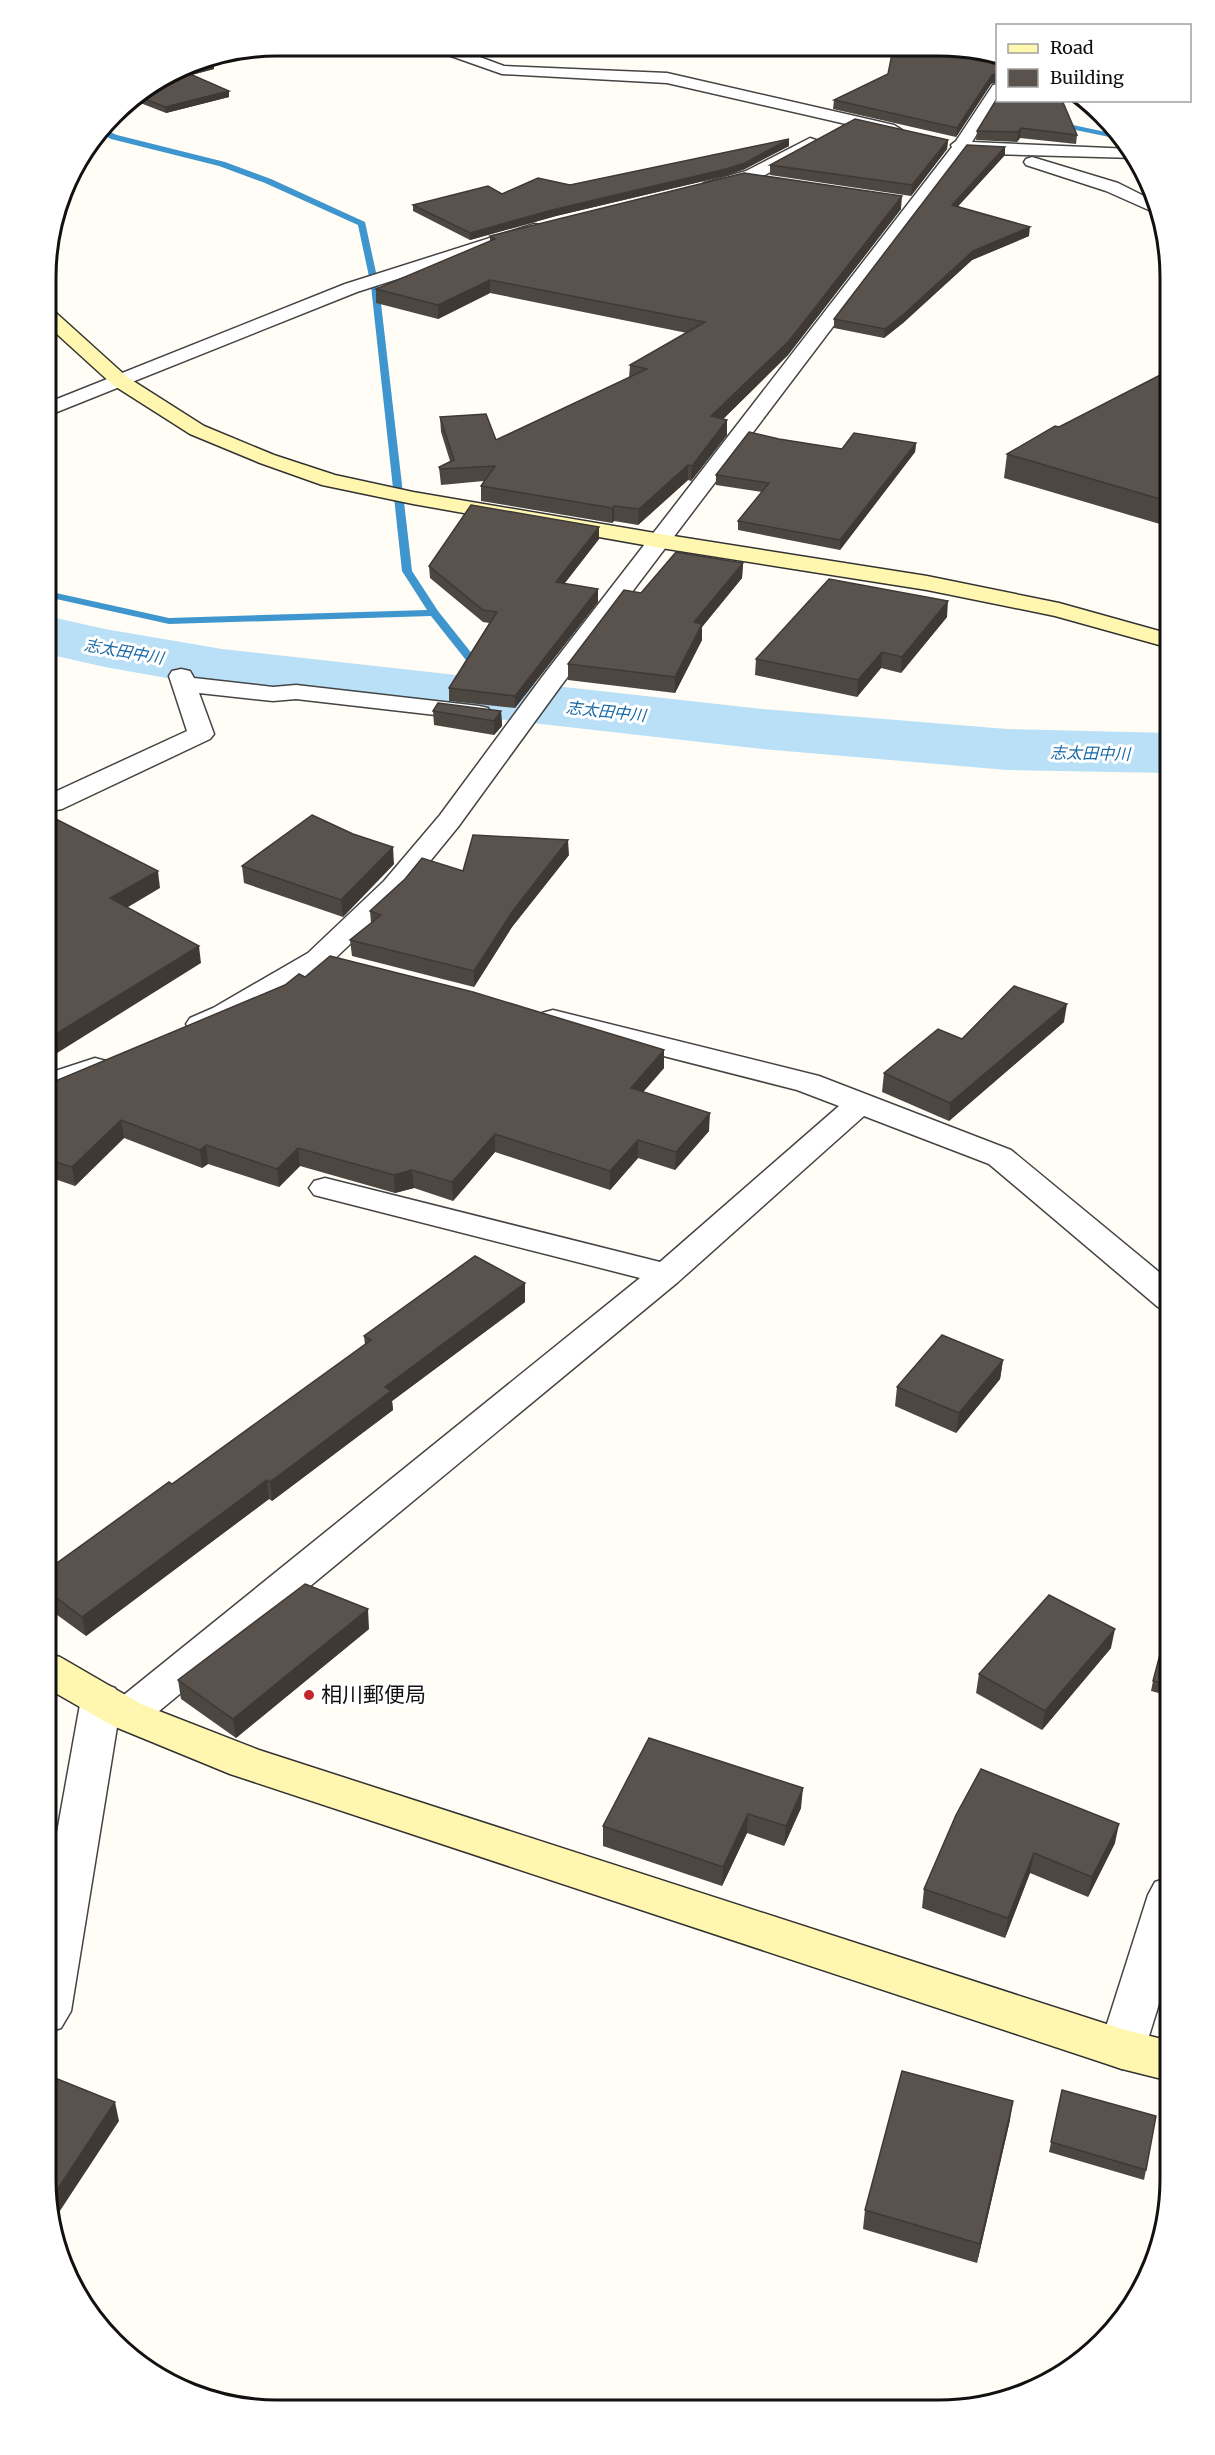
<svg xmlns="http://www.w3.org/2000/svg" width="1215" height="2455" viewBox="0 0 1215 2455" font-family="Merriweather,'Noto Sans JP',serif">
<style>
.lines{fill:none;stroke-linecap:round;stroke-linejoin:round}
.stream{fill:#3f96cf;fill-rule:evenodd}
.river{fill:#b9e0f7;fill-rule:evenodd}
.street-casing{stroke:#444;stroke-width:3}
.secondary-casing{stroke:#333;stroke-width:3}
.street{fill:#fff;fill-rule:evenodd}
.secondary{fill:#fff6b0;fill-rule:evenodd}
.wall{fill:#4d4742}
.shaded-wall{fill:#3f3936}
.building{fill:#5a524d;stroke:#3f3936;stroke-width:1.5}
.poi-dot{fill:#c4262e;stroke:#fff;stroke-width:2}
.labels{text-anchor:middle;stroke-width:6;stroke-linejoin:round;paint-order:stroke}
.far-water-label{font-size:16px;font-style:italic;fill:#1768a6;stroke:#fff}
.near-poi-label{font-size:21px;fill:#111;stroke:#fff;text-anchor:start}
.rim{fill:none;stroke:#111;stroke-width:3}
</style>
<rect width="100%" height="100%" fill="#fffdf5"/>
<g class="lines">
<g class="stream">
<polygon points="1054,121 1120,135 1124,140 1051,125"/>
<polygon points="103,129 117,135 225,162 271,179 365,222 379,286 412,571 438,611 485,670 485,674 477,674 431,616 169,624 47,597 47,591 169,618 427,610 402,571 371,286 358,225 265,183 219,166 111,139 100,133"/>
</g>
<polygon class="river" points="47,616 105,629 222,649 762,709 1007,729 1170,733 1170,773 1007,770 762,749 222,688 105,667 47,654"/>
<defs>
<g id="street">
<polygon points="429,46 450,46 504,66 667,73 894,125 902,130 894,135 667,83 502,74 431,49"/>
<polygon points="998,84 998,100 972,142 1132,149 1136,158 990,154 966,151 560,687 458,827 404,893 328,965 233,1020 201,1033 190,1030 186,1024 190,1018 213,1008 308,953 384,881 440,815 542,677 952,147 951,145 956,141 993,85"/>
<polygon points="810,138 816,140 818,143 816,146 758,179 710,192 702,187 704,183 746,171"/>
<polygon points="1032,157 1118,183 1158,203 1160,215 1106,191 1026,165 1024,162 1026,159"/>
<polygon points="534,224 540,225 543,229 540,233 357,292 47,416 47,403 345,284"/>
<polygon points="181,669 190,671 194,678 273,687 296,685 479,706 488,708 491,713 488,718 479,720 296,699 273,701 199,693 214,734 210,739 62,809 46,812 46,796 187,731 169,676 172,671"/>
<polygon points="553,1010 819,1076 1011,1150 1170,1281 1170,1310 1158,1307 989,1164 864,1116 678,1282 141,1726 127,1731 117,1727 71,2011 61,2028 45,2033 45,1899 81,1699 87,1688 101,1683 115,1688 120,1698 640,1278 314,1195 309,1188 314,1181 325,1178 660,1262 839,1106 797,1090 542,1025 538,1019 542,1013"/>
<polygon points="95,1058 106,1061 110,1067 106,1073 46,1094 46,1074"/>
<polygon points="1170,1877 1170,1968 1145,2049 1138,2063 1122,2069 1106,2063 1099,2049 1148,1895 1155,1882"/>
</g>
<g id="secondary">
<polygon points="47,309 54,311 127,377 204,426 274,455 335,475 413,492 661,534 927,576 1059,603 1170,634 1170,648 1055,616 927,590 661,548 413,504 322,485 260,463 190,434 113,385 47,325"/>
<polygon points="46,1653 60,1657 141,1704 259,1750 1122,2029 1170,2041 1170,2081 1122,2069 230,1774 113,1726 45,1687"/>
</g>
</defs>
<use href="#street" class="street-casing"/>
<use href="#secondary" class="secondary-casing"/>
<use href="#street" class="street"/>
<use href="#secondary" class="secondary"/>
</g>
<g class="wall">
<polygon points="188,62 214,63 214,69 192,75 229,91 229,97 166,113 130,99"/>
<polygon points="888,74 991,84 956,137 833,109 834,100"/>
<polygon points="998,97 1077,135 1076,144 1020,138 1017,142 976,140 977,131"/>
<polygon points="789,139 789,146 745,169 725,176 556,216 470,240 413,211 413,205 502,194 570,185"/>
<polygon points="948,140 947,149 911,196 770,175 770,165"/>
<polygon points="1005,155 958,206 1029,236 972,260 903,323 884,338 834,328 834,319"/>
<polygon points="901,209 788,355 723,419 727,435 691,481 688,480 638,525 614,521 612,523 481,501 481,486 484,481 441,485 439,467 450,461 441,432 440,417 496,440 629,378 630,365 687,333 490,293 438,319 376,303 376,289 490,241 490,236"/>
<polygon points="1170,370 1170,527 1004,478 1007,454"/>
<polygon points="779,439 842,449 916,443 915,452 840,550 738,530 738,521 762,492 716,485 716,475"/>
<polygon points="599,527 599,539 565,583 598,602 515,708 449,701 449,688 489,623 483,622 430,578 429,566"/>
<polygon points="743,563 742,578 702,627 702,640 675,693 568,680 568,664 641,593"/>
<polygon points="947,617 901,673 881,668 857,697 755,675 756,659"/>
<polygon points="433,711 501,711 502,726 494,735 434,725"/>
<polygon points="569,855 512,927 474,987 352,956 350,940 371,923 370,911 463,871"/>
<polygon points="394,864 343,917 244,883 242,866"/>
<polygon points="305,977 664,1068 643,1092 709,1131 675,1170 638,1158 610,1190 495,1152 453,1201 414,1188 395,1193 300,1166 279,1187 208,1164 202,1168 124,1138 75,1186 46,1176 46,1085"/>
<polygon points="1064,1022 949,1121 882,1092 884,1073"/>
<polygon points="525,1283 525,1302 392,1401 393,1410 272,1501 269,1499 86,1636 49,1609 46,1591 46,1571 172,1484 365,1345 364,1336"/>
<polygon points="1003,1360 1000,1379 956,1433 895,1406 897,1387"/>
<polygon points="369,1629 236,1738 181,1699 178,1680"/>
<polygon points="1170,1629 1170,1696 1151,1691 1153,1681"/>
<polygon points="1111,1648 1042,1730 976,1693 979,1674"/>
<polygon points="801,1808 784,1846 747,1833 722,1886 603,1846 603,1826"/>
<polygon points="956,1815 1115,1843 1088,1897 1030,1873 1005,1938 922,1908 924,1889"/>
<polygon points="1062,2090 1146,2170 1144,2180 1049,2152"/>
<polygon points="1010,2120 977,2263 863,2229 865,2210"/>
</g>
<g class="shaded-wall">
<polygon points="214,63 214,69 183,77 183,71"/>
<polygon points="998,73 998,82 991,84 956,137 957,128 992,75"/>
<polygon points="229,91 229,97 166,113 165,107"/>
<polygon points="1021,128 1020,138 1017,142 1018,132"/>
<polygon points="789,139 789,146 745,169 725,176 556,216 470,240 470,233 556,209"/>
<polygon points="948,140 947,149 911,196 912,185"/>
<polygon points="1005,147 1005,155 952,213 952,205"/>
<polygon points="902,196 901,209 788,355 711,431 711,416"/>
<polygon points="1030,227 1029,236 972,260 903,323 884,338 885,329 973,251"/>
<polygon points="490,280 490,293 438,319 438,305"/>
<polygon points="727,420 727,435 691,481 692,466"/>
<polygon points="916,443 915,452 840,550 840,540"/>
<polygon points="688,465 688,480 638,525 639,509"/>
<polygon points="614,506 614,521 612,523 612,508"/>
<polygon points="599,527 599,539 556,594 556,582"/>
<polygon points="743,563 742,578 702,627 702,640 675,693 675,677 694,622"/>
<polygon points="598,589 598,602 515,708 515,696"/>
<polygon points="948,601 947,617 901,673 902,657"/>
<polygon points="882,652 881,668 857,697 858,680"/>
<polygon points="501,711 502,726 494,735 494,721"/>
<polygon points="568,840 569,855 512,927 474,987 474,971 512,912"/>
<polygon points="393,847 394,864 343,917 341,900"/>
<polygon points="158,871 160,888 113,916 110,898"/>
<polygon points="199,946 201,963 46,1060 46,1040"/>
<polygon points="1067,1004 1064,1022 949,1121 950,1103"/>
<polygon points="664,1050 664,1068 631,1106 631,1088"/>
<polygon points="710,1113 709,1131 675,1170 676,1152"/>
<polygon points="121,1120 124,1138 75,1186 72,1167"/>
<polygon points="495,1134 495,1152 453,1201 452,1182"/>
<polygon points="638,1140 638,1158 610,1190 610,1171"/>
<polygon points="206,1145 208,1164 202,1168 200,1150"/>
<polygon points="298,1148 300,1166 279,1187 277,1169"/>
<polygon points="412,1170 414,1188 395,1193 394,1175"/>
<polygon points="525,1283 525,1302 392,1401 393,1410 272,1501 270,1482 385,1387"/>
<polygon points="1003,1360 1000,1379 956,1433 959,1413"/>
<polygon points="267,1480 269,1499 86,1636 82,1617"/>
<polygon points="368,1609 369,1629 236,1738 233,1719"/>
<polygon points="1115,1629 1111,1648 1042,1730 1045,1711"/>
<polygon points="803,1788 801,1808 784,1846 786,1826"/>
<polygon points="748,1814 747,1833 722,1886 723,1867"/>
<polygon points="1119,1824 1115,1843 1088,1897 1092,1877"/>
<polygon points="1034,1853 1030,1873 1005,1938 1008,1918"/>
<polygon points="1013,2101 1010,2120 977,2263 980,2244"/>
<polygon points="115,2102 119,2121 52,2223 49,2202"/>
</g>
<g class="building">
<polygon points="893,49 983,49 998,54 998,73 992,75 957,128 834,100 888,74"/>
<polygon points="202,60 214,63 183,71 229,91 165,107 135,95 188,62"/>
<polygon points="998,97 998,100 1062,100 1077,135 1021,128 1018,132 977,131"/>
<polygon points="855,119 948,140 912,185 770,165"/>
<polygon points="789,139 745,163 726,169 556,209 470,233 413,205 488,186 502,194 538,178 570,185"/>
<polygon points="967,145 1005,147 952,205 1030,227 973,251 904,314 885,329 834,319"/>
<polygon points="744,173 902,196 789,341 711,416 727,420 692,466 688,465 639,509 614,506 612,508 481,486 495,466 440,469 439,467 454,460 440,417 486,414 496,440 647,369 630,365 705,322 490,280 438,305 376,289 495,239 490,236"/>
<polygon points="1170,370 1170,502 1007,454 1055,426 1059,427"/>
<polygon points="749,432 779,439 842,449 854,433 916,443 840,540 738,521 769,483 716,475"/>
<polygon points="471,505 599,527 556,582 598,589 515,696 449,688 497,612 483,610 429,566"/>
<polygon points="676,552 743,563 694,622 702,624 675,677 568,664 624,590 641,593"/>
<polygon points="829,579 948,601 902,657 882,652 858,680 756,659"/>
<polygon points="438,703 501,711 494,721 433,711"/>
<polygon points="46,814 158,871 110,898 199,946 46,1040"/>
<polygon points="312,815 353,834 393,847 341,900 242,866"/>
<polygon points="473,835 568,840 512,912 474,971 350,940 381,915 370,911 405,879 422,858 463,871"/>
<polygon points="330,956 473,992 664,1050 631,1088 710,1113 676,1152 638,1140 610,1171 495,1134 452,1182 412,1170 394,1175 298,1148 277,1169 206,1145 200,1150 121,1120 72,1167 46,1159 46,1085 285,985 299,974 305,977"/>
<polygon points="1014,986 1067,1004 950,1103 884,1073 938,1029 962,1039"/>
<polygon points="475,1256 525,1283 385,1387 391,1391 270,1482 267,1480 82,1617 46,1590 46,1571 169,1482 172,1484 371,1340 364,1336"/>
<polygon points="942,1335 1003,1360 959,1413 897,1387"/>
<polygon points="305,1584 368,1609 233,1719 178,1680"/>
<polygon points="1049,1595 1115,1629 1045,1711 979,1674"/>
<polygon points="1167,1628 1170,1629 1170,1685 1153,1681"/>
<polygon points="649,1738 803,1788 786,1826 748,1814 723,1867 603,1826"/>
<polygon points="981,1769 1119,1824 1092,1877 1034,1853 1008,1918 924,1889 956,1815"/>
<polygon points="902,2071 1013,2101 980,2244 865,2210"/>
<polygon points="45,2074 115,2102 49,2202 45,2179"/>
<polygon points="1062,2090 1156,2116 1146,2170 1051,2142"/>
</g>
<circle class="poi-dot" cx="309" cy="1695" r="6"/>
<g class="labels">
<g class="far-water-label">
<text transform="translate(124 651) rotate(10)" y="6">志太田中川</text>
<text transform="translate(606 711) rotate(6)" y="6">志太田中川</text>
<text transform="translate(1090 753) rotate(1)" y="6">志太田中川</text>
</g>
<g class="near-poi-label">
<text x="321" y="1702">相川郵便局</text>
</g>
</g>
<path d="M0 0H1215V2455H0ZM277 56H939A221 221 0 0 1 1160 277V2179A221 221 0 0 1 939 2400H277A221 221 0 0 1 56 2179V277A221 221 0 0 1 277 56Z" fill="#fff" fill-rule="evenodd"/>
<path class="rim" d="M277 56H939A221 221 0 0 1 1160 277V2179A221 221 0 0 1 939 2400H277A221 221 0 0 1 56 2179V277A221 221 0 0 1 277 56Z"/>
<rect x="996" y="24" width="195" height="78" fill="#ffffff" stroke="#a0a0a0" stroke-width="1.5"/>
<rect x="1008" y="44" width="30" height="9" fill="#fff6b0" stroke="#a0a0a0" stroke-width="1.5"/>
<text x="1050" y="54" font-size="18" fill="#111111">Road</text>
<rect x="1008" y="69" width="30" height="18" fill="#5a524d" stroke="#a0a0a0" stroke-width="1.5"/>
<text x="1050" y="84" font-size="18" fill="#111111">Building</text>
</svg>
